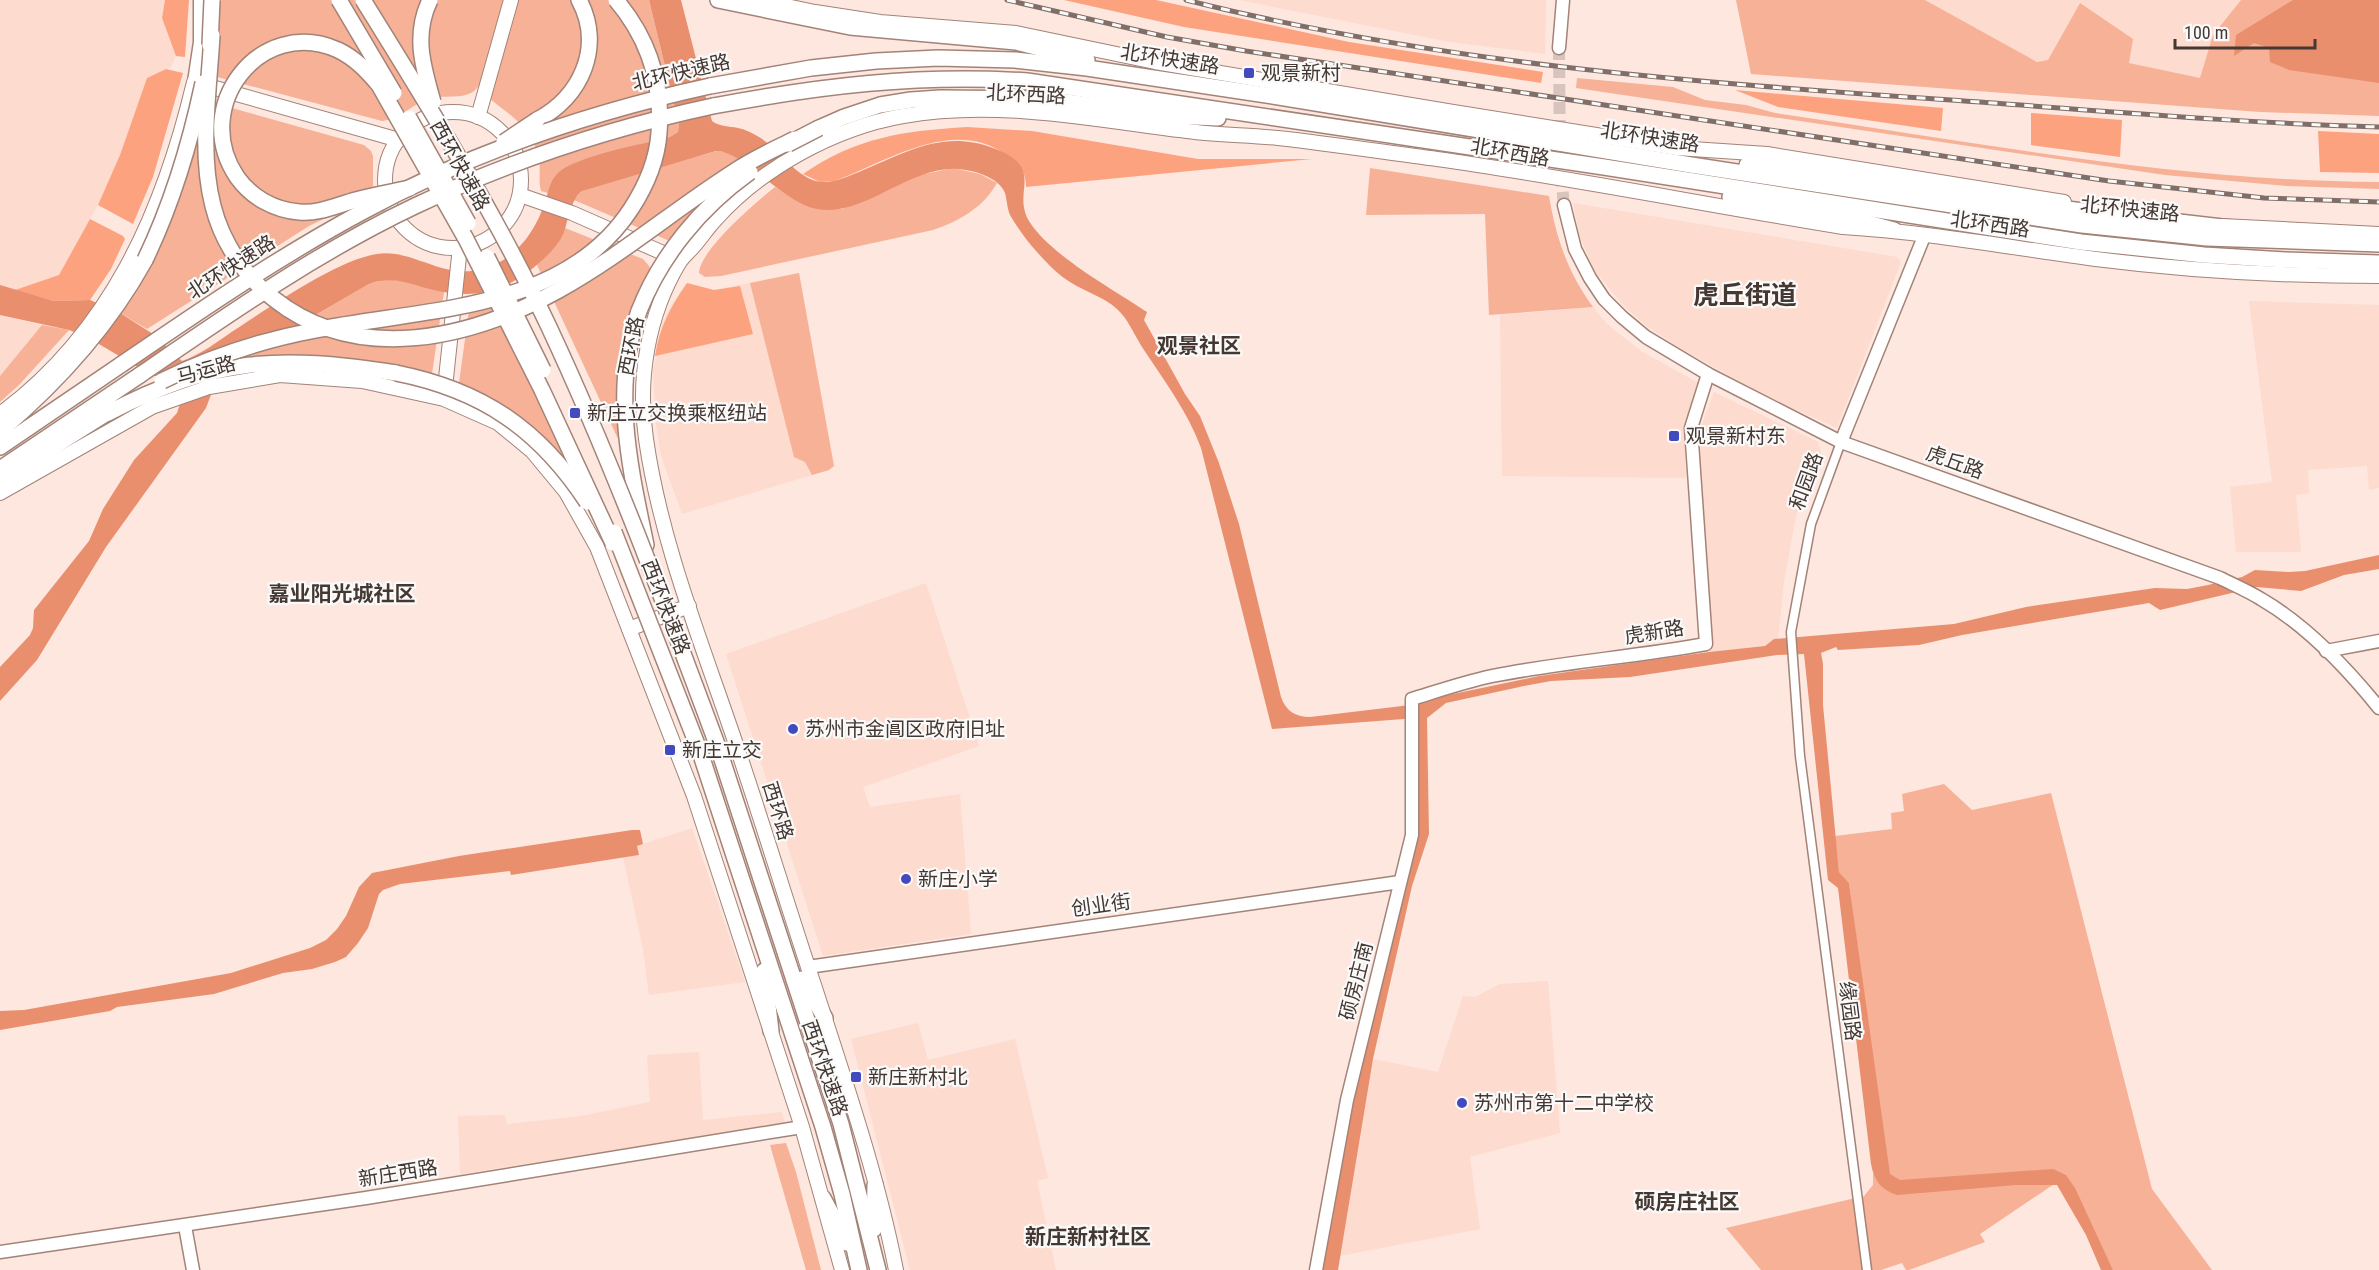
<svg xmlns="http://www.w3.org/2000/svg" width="2379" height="1270" viewBox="0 0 2379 1270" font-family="'Roboto Condensed','Noto Sans SC',sans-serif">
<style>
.built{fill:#fddbce}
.green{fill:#f6b197}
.forest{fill:#fda27f}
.water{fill:#e98f6d}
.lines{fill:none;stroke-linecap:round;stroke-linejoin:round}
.secondary-tunnel{stroke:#d8c4bc;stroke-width:12;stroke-dasharray:12 6;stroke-linecap:butt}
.street-casing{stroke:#a38377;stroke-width:11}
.secondary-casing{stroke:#a38377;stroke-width:15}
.primary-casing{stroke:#a38377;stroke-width:16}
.highway-casing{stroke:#a38377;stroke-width:18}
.street{stroke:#fff;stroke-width:8}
.secondary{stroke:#fff;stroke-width:12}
.primary{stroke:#fff;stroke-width:14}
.highway{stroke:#fff;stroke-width:15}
.rail-casing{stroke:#7f6f68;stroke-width:5}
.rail{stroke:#fafafa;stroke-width:3;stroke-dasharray:9;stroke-linecap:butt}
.highway-bridge-casing{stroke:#a38377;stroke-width:18;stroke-linecap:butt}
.highway-bridge{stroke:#fff;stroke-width:15}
.poi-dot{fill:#434abe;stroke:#fafafa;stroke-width:2}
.labels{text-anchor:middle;stroke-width:4.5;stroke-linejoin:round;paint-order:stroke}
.street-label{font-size:20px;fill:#453832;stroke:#fafafa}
.poi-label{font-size:20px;fill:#453832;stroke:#fafafa;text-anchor:start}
.neighbourhood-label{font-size:21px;font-weight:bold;fill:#453832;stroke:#fafafa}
.district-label{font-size:26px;font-weight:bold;fill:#453832;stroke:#fafafa}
</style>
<rect width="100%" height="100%" fill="#fde7df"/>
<g class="built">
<polygon points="0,0 165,0 162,18 176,56 171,67 147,78 120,155 98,205 59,275 15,290 0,285"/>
<polygon points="1239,0 1546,0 1545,54 1450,42"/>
<polygon points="1925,0 2241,0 2213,35 2200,79 2129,63 2080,3 2048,60 2037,62"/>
<polygon points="1573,203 1897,257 1901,262 1837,428 1766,396 1680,348 1645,325 1622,304 1593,268 1580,237"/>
<polygon points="799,273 834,466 829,470 682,514 661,456 656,424 653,371 662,325 672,304 687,283 714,290"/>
<polygon points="2249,301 2379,305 2379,488 2369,490 2367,466 2308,470 2309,493 2296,495 2301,552 2236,552 2230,487 2272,482"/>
<polygon points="1593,307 1607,324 1641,351 1700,384 1684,426 1686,478 1502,476 1500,315"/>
<polygon points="0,315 42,325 0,376"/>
<polygon points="1714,392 1818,442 1821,452 1796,516 1784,582 1778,639 1774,639 1765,646 1709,652 1699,441 1701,427"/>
<polygon points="926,583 979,746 863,787 870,807 960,794 971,934 823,956 726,654"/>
<polygon points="692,828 745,982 649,995 643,949 623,857 638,855 637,846"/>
<polygon points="1548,981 1560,1133 1470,1157 1480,1229 1340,1256 1373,1059 1438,1072 1463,996 1475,997 1500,984"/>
<polygon points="918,1023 928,1060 1015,1039 1048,1178 1037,1181 1056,1270 910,1270 851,1039"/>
<polygon points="699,1052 703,1120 782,1112 785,1124 460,1174 458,1116 505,1115 507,1124 581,1116 650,1102 647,1055"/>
</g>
<g class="green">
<path d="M219 0H505L480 83C471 103 447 93 429 99 412 104 400 119 382 121L217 77Z"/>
<path d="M516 0H649L679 124 678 132 670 137C637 146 560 158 548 193L541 191C538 180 541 169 539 158 531 126 512 117 489 98Z"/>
<polygon points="1736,0 1925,0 2037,62 2048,60 2080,3 2133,39 2129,63 2200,78 2213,35 2241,0 2379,0 2379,116 2260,112 1751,74"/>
<path d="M1577 78 1673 87 1705 100 1746 105 1775 113C1975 142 2176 181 2379 182V189L2287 186 2165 175 1576 88Z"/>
<path d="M214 103 364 145 371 151 373 156V196L309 226 147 329 120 313C164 249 187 179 205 105Z"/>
<polygon points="717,151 731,153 748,167 672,242 574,200 582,191 591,187"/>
<path d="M953 168 980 174 997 183C983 208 959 221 933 230L721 276 705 277 699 273C700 250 756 202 775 187L794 199 842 209 920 175Z"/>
<path d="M1370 168 1549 196C1556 238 1568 273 1593 307L1489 315 1485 214 1366 215Z"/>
<polygon points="565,228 643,259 649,266 653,274 640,299 625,454 537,265 555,246"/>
<polygon points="799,273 834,466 829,470 812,475 805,462 794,457 750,283"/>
<path d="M386 279 407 282 444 292 432 374C369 360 308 353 244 357L369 284Z"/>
<path d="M491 292 579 473C540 432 511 406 459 383L471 295Z"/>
<polygon points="42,325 69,330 19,385 0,402 0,376"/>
<polygon points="1944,784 1972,810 2051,793 2152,1189 2212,1270 2113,1270 2066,1176 1980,1234 1985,1242 1909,1270 1906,1270 1902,1263 1881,1270 1761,1270 1726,1228 1864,1196 1873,1185 1873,1174 1887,1169 1849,883 1839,872 1835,836 1892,829 1891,813 1904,811 1902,794"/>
<polygon points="786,1143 796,1172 821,1270 806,1270 770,1145"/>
</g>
<g class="forest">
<polygon points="165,0 189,0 185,57 176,56 162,18"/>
<polygon points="1064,0 1156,0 1349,42 1543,72 1541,83 1184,27"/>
<polygon points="166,69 183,73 153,177 133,224 98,205 120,155 147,78"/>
<polygon points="1735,90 1943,108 1941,131 1778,107"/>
<polygon points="2031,113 2122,120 2120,157 2031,145"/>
<path d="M967 127 1032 131 1198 159H1312L1026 187C1026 170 1018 163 1005 154 952 117 886 162 835 181L820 182 803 174C857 137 903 131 967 127Z"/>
<polygon points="2318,131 2379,134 2379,173 2320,172"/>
<polygon points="90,219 123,236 125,239 111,269 90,300 54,301 15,290 59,275"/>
<path d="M687 283 714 290 740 286 753 334 655 356C659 328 671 306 687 283Z"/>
</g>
<g class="water">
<path d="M649 0H681L712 121C720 127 729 126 738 128 745 129 752 133 759 137 779 149 793 174 816 181 831 185 846 177 859 172 905 153 943 129 993 148 1047 168 1011 191 1029 221 1050 255 1114 290 1147 312L1144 320 1185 394 1200 416 1219 463 1239 524 1281 697C1286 711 1295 717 1310 717L1419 704 1429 699 1539 676 1709 652 1765 646 1774 639 1954 624 2026 607 2155 588 2187 589 2208 585 2242 577 2255 570 2289 572 2305 571 2379 555V569L2344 575 2301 591 2257 587 2160 610 2149 603 1962 635 1919 645 1838 650 1836 647 1821 653 1823 664V705L1839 872 1849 883 1890 1174 1900 1180 2053 1169 2066 1175 2075 1188 2113 1270H2101L2086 1235 2057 1185H2016L1897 1195C1881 1190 1874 1180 1871 1164L1838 888 1828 880 1804 654 1777 655 1630 677 1551 681 1524 686 1446 703 1427 718 1429 834 1412 886 1373 1059 1338 1270H1321L1333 1218 1345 1133 1417 833V718L1272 729 1201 448C1188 412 1163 379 1142 347 1134 334 1128 319 1117 309 1103 296 1085 292 1070 282 1058 275 1046 262 1037 252 1027 241 1017 227 1010 215 1007 208 1007 200 1005 193 999 177 973 170 958 169 909 166 863 218 817 209 781 202 744 151 716 151L582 191C570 201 569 218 564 232 559 245 548 255 538 264 500 296 469 300 422 287 403 281 388 277 369 284L243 357 218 376 206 408 106 547 37 660 0 701V667L30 635 33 628 34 610 89 541 103 509 134 460 177 413 185 388 188 364 161 376H153L87 337 69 330 0 315V285L54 301 90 300 120 313 153 334 182 361C200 355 217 342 233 331 269 308 336 260 377 254 418 248 447 287 496 264 521 252 537 227 545 202 548 193 550 180 558 173 576 156 643 144 670 137L678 132 679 124Z"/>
<polygon points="2293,0 2379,0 2379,83 2289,70 2270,62 2269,48 2254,43 2234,56 2236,35"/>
<polygon points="632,830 640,830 643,844 637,846 639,855 511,875 510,871 400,884 383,890 379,894 368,928 358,943 346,957 335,962 312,969 283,973 214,994 117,1007 110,1011 0,1030 0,1011 24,1010 231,973 310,948 326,940 337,929 346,916 359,887 372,873 459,856"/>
</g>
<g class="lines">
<polyline class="secondary-tunnel" points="1559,48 1560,167 1564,205"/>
<defs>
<polyline id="street" points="1841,442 1811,524 1791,632 1800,756 1867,1270"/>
<g id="secondary">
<polyline points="1559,48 1563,0"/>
<polyline points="194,82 200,42 200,0"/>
<path d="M1564 205 1575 249 1590 278 1604 299 1622 317 1646 337 1708 374 1841 442 2220 578C2234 585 2248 591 2261 599 2306 625 2346 667 2379 708"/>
<polyline points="1841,442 1925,234"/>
<polyline points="2326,651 2379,641"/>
<polyline points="808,967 1400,882"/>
<polyline points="185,1226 193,1270"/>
<polyline points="0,1252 366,1198 802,1127"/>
<path d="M1316 1270 1347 1100 1412 835V699C1438 691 1464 682 1492 676 1563 662 1635 657 1706 644L1691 428 1708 374"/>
</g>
<g id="primary">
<polyline points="757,0 815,12 880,22 1016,33 1155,62 1447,111 1677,148 1767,154 2064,202"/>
<circle cx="453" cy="180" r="68"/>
<polyline points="478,117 511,0"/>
<polyline points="520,195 572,213 679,260"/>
<polyline points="2222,226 2379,234"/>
<polyline points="444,397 460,247"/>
<path d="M0 414C111 332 163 212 194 82L399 140"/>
<polyline points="0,493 152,407 209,387 280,375 362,381 444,399 498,423 532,451 566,492 597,547 694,796 802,1127 842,1270"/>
<polyline points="629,629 689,606"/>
<path d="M896 1270C877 1173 844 1078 814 985 785 898 759 810 729 724 697 631 660 537 646 439 637 379 648 315 679 263 683 256 689 252 694 246 702 237 708 227 716 219 762 168 834 128 903 116 997 99 1094 120 1187 131 1217 135 1248 135 1278 138 1331 144 1384 152 1437 159 1572 178 1707 205 1843 227 1928 232 2012 248 2096 259 2190 271 2285 276 2379 276"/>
</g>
<g id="highway">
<polyline points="718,0 850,27 1016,42 1087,60"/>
<polyline points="710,86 811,68 876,61 938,58 1015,60 1087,68 1279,97 1691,165 2082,225 2207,238 2379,244"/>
<path d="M713 106C820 86 917 74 1027 81L1604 167 2081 242 2204 255 2285 260 2379 263"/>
<path d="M537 120C581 98 604 46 579 0"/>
<polyline points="819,128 844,117 880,105 911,100 940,98 1043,99 1173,116 1218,118"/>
<polyline points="1747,165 1780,166 2058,208 2231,228"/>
<polyline points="1730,197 1845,217 1894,230"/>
<path d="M639 311C611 387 630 468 646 545"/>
<path d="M108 413C215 357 279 355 396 373"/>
<path d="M0 431C58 382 108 327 145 260"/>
<polyline points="0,447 122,364"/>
<polyline points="0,469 140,375"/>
<polyline points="0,479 12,473 115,408"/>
<polyline points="718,747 841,1124 878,1270"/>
<polyline points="700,752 823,1127 842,1194 859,1270"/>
<polyline points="764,971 771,1031"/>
<polyline points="802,979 825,1018"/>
<polyline points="823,1198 847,1243"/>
<polyline points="874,1229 875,1185"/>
</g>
</defs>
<use href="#street" class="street-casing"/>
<use href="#secondary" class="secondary-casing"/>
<use href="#primary" class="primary-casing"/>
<use href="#highway" class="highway-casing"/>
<use href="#street" class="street"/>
<use href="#secondary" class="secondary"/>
<use href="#primary" class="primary"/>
<use href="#highway" class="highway"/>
<defs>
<g id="rail">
<polyline points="1007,0 1167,37 1246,51 2109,181 2264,198 2379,202"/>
<path d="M1186 0C1436 63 1694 83 1951 100 2094 110 2236 123 2379 127"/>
</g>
</defs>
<use href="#rail" class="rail-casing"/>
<use href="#rail" class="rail"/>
<defs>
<g id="highway-bridge">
<polyline points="339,0 394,93"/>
<path d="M363 0C429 106 495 213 549 327 613 464 665 605 718 747"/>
<path d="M430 0C413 35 423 67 433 102"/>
<path d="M212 35C209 90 199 152 213 206 222 242 245 277 274 299 359 366 472 338 559 290 622 255 675 209 735 171 754 158 775 149 795 139"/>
<polyline points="210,45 212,0"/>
<polyline points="409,118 468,223"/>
<polyline points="504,142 537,120"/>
<polyline points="788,144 819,128"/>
<path d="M410 188C392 192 374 195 356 200 337 205 319 214 299 212 274 210 251 197 237 177 190 108 259 15 338 50 355 58 367 71 379 85L466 239 542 390 613 543"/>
<polyline points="487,257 543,370"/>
<path d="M145 260C172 204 190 144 203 83"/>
<path d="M639 311C661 255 701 207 750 172"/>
<path d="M122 364C201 310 280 256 364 211 472 152 591 112 710 86"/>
<path d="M396 373C482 390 539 429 587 502"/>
<path d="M140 375C229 314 318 252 415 206 510 161 611 128 713 106"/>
<path d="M162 381C210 357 263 340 316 330 424 308 564 312 631 209 646 186 657 161 659 133 663 82 649 39 616 0"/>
<polyline points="614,532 700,752"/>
</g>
</defs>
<use href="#highway-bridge" class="highway-bridge-casing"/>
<use href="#highway-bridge" class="highway-bridge"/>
</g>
<g class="poi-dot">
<rect x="1243" y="67" width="12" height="12" rx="3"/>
<rect x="569" y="407" width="12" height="12" rx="3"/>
<rect x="1668" y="430" width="12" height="12" rx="3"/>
<circle cx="793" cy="729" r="6"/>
<rect x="664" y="744" width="12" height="12" rx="3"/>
<circle cx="906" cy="879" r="6"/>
<rect x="850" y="1071" width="12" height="12" rx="3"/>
<circle cx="1462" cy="1103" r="6"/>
</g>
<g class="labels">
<g class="street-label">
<text transform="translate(1170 59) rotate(9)" y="7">北环快速路</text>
<text transform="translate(681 72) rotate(-13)" y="7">北环快速路</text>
<text transform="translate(1026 94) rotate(3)" y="7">北环西路</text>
<text transform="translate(1650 137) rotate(9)" y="7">北环快速路</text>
<text transform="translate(1510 152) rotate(10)" y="7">北环西路</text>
<text transform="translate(460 165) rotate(61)" y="7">西环快速路</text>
<text transform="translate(2130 209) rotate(6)" y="7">北环快速路</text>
<text transform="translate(1990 224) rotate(8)" y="7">北环西路</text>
<text transform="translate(231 267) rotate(-33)" y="7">北环快速路</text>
<text transform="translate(631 346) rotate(-79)" y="7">西环路</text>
<text transform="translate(206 370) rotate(-15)" y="7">马运路</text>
<text transform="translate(1955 462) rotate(20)" y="7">虎丘路</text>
<text transform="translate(1806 481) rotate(-70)" y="7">和园路</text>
<text transform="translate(666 607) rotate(69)" y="7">西环快速路</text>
<text transform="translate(1654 632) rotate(-9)" y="7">虎新路</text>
<text transform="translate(778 811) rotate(73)" y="7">西环路</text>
<text transform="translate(1101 905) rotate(-8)" y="7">创业街</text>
<text transform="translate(1356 981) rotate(-76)" y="7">硕房庄南</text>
<text transform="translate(1850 1011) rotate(83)" y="7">缘园路</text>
<text transform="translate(825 1068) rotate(71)" y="7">西环快速路</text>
<text transform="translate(398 1173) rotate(-9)" y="7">新庄西路</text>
</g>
<g class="poi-label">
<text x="1261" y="80">观景新村</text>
<text x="587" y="420">新庄立交换乘枢纽站</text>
<text x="1686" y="443">观景新村东</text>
<text x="805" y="736">苏州市金阊区政府旧址</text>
<text x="682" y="757">新庄立交</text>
<text x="918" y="886">新庄小学</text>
<text x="868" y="1084">新庄新村北</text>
<text x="1474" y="1110">苏州市第十二中学校</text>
</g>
<g class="neighbourhood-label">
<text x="1199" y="353">观景社区</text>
<text x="342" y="601">嘉业阳光城社区</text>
<text x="1687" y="1209">硕房庄社区</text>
<text x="1088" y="1244">新庄新村社区</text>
</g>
<g class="district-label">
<text x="1745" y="304">虎丘街道</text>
</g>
</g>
<path d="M2175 39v9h140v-9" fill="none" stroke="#453832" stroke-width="3"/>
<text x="2184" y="39" font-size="18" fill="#453832" stroke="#fafafa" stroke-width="4.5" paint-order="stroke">100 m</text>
</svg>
